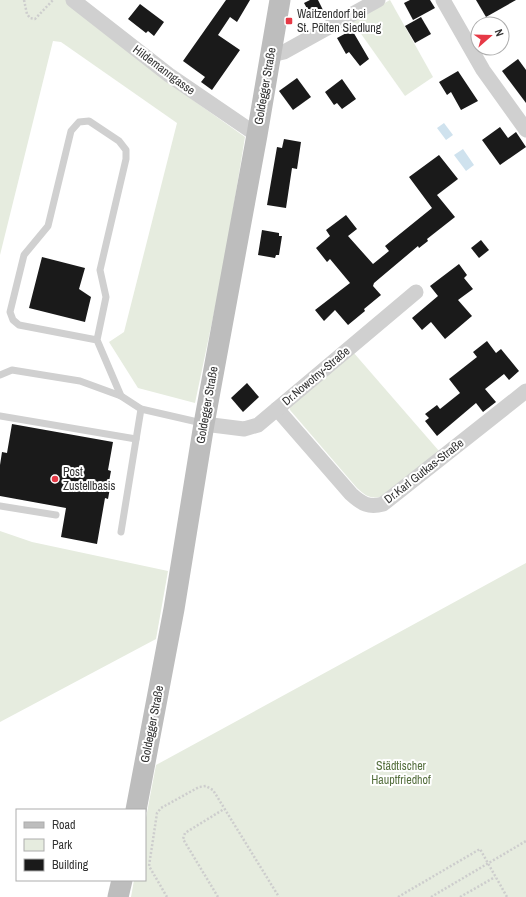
<svg xmlns="http://www.w3.org/2000/svg" width="526" height="897" viewBox="0 0 526 897" font-family="'Archivo Narrow',sans-serif">
<style>
.green{fill:#e6ecdf}
.water{fill:#cfe2ee}
.building{fill:#1a1a1a}
.lines{fill:none;stroke-linecap:round;stroke-linejoin:round}
.path{stroke:#cdcdcd;stroke-width:2.5;stroke-dasharray:2 2;stroke-linecap:butt}
.lane{stroke:#d0d0d0;stroke-width:7}
.street{stroke:#d0d0d0;stroke-width:15}
.secondary{stroke:#bdbdbd;stroke-width:21}
.poi-dot{fill:#e63946;stroke:#fff;stroke-width:1.5}
.labels{text-anchor:middle;stroke-width:4;stroke-linejoin:round;paint-order:stroke}
.poi-label{font-size:12px;fill:#333;stroke:#fff;text-anchor:start}
.street-label{font-size:12px;fill:#333;stroke:#fff}
.park-label{font-size:12px;fill:#56703f;stroke:#fff}
</style>
<rect width="100%" height="100%" fill="#fff"/>
<g class="green">
<polygon points="0,0 66,0 190,98 245,137 224,265 195,403 138,388 109,342 124,332 177,123 61,42 53,41 0,255"/>
<polygon points="390,0 433,77 405,96 352,21"/>
<path d="M353 352 439 451 380 497C369 499 365 495 357 488L290 410V405Z"/>
<polygon points="0,531 32,542 168,571 156,639 0,722"/>
<polygon points="526,563 526,897 131,897 134,880 145,880 145,823 156,765"/>
</g>
<g class="water">
<polygon points="444,123 453,135 446,140 437,128"/>
<polygon points="463,149 474,165 466,171 454,155"/>
</g>
<g class="building">
<polygon points="226,0 250,0 237,22 230,17 218,35 240,50 212,90 201,82 205,77 183,61"/>
<polygon points="310,0 318,0 323,10 311,16 304,3"/>
<polygon points="410,0 430,0 435,8 413,20 404,3"/>
<polygon points="476,0 516,0 486,17"/>
<polygon points="140,4 164,22 154,36 148,31 146,33 128,19"/>
<polygon points="421,17 431,34 415,43 405,26"/>
<polygon points="352,30 369,59 360,66 349,52 346,54 337,38"/>
<polygon points="518,59 526,70 526,103 502,71"/>
<polygon points="458,71 478,101 461,110 451,92 447,95 439,82"/>
<polygon points="297,78 311,97 293,110 279,91"/>
<polygon points="342,79 356,99 342,109 337,103 334,105 325,92"/>
<polygon points="500,127 508,138 516,132 526,147 500,165 482,140"/>
<polygon points="284,139 301,142 297,169 292,168 286,208 267,205 277,147 282,148"/>
<polygon points="439,155 458,179 437,195 455,217 427,239 428,241 419,248 418,246 374,283 373,286 381,295 364,309 365,311 348,325 335,310 324,321 315,310 350,283 330,259 327,262 316,248 330,236 326,230 346,215 357,229 348,236 373,264 389,251 385,246 432,208 409,177"/>
<polygon points="262,230 279,233 279,236 282,236 279,255 276,255 275,258 258,255"/>
<polygon points="481,240 489,250 479,258 471,248"/>
<polygon points="42,257 85,268 79,289 91,297 85,322 29,308"/>
<polygon points="459,264 467,275 464,278 473,289 458,300 472,316 445,339 431,322 422,330 412,318 438,296 430,286"/>
<polygon points="487,341 496,353 501,349 519,371 509,380 504,374 485,389 496,402 483,412 476,403 437,436 425,421 429,418 425,414 437,405 440,409 460,393 449,379 477,357 473,352"/>
<polygon points="247,383 259,397 243,412 231,398"/>
<polygon points="12,424 113,442 108,470 111,471 108,487 110,488 108,499 105,498 97,544 61,537 66,508 0,496 0,465 2,452 7,453"/>
</g>
<g class="lines">
<g class="path">
<polyline points="24,0 27,14 30,18 35,19 53,0"/>
<polyline points="167,897 149,866 157,813 161,808 199,787 206,786 213,790 279,897"/>
<polyline points="218,897 183,839 185,833 224,809"/>
<polyline points="398,897 480,849 507,897"/>
<polyline points="431,897 526,841"/>
<polyline points="460,897 495,877"/>
</g>
<g class="lane">
<polyline points="97,340 19,325 13,320 10,312 24,255 48,226 71,131 79,122 89,121 119,141 126,150 126,159 100,270 106,297 97,340 121,396 141,409 202,423"/>
<polyline points="0,375 12,370 80,381 121,396"/>
<polyline points="0,416 136,439"/>
<polyline points="0,506 56,515"/>
<polyline points="121,532 141,409"/>
</g>
<g class="street">
<polyline points="73,0 169,75 257,135"/>
<polyline points="443,0 483,70 526,130"/>
<polyline points="271,55 284,52 378,0"/>
<path d="M277 409 351 494C362 504 369 508 383 504L526 391"/>
<polyline points="204,424 244,429 258,425 416,292"/>
</g>
<g class="secondary">
<polyline points="136,810 174,609 204,424 257,135 280,0"/>
<polyline points="118,897 122,880"/>
</g>
</g>
<g class="poi-dot">
<rect x="285" y="17" width="8" height="8" rx="2"/>
<circle cx="55" cy="479" r="4"/>
</g>
<g class="labels">
<g class="poi-label">
<text x="297" y="18">Waitzendorf bei<tspan x="297" dy="14">St. Pölten Siedlung</tspan></text>
<text x="63" y="476">Post<tspan x="63" dy="14">Zustellbasis</tspan></text>
</g>
<g class="street-label">
<text transform="translate(164 70) rotate(37)" y="4">Hildemanngasse</text>
<text transform="translate(265 86) rotate(-80)" y="4">Goldegger Straße</text>
<text transform="translate(316 376) rotate(-40)" y="4">Dr.Nowotny-Straße</text>
<text transform="translate(207 405) rotate(-80)" y="4">Goldegger Straße</text>
<text transform="translate(424 471) rotate(-38)" y="4">Dr.Karl Gutkas-Straße</text>
<text transform="translate(152 724) rotate(-79)" y="4">Goldegger Straße</text>
</g>
<g class="park-label">
<text x="401" y="770">Städtischer<tspan x="401" dy="14">Hauptfriedhof</tspan></text>
</g>
</g>
<rect x="16" y="809" width="130" height="72" fill="#ffffff" stroke="#adadad"/>
<rect x="24" y="822" width="20" height="6" fill="#bdbdbd" stroke="#adadad"/>
<text x="52" y="829" font-size="12" fill="#333333">Road</text>
<rect x="24" y="839" width="20" height="12" fill="#e6ecdf" stroke="#adadad"/>
<text x="52" y="849" font-size="12" fill="#333333">Park</text>
<rect x="24" y="859" width="20" height="12" fill="#1a1a1a" stroke="#adadad"/>
<text x="52" y="869" font-size="12" fill="#333333">Building</text>
<g transform="translate(490 36) rotate(70)"><circle r="19" fill="#ffffff" stroke="#adadad"/>
<path d="M0-3L7 15L0 10L-7 15Z" fill="#e63946"/>
<text y="-6" font-size="11" font-weight="bold" text-anchor="middle" fill="#333333">N</text>
</g>
</svg>
